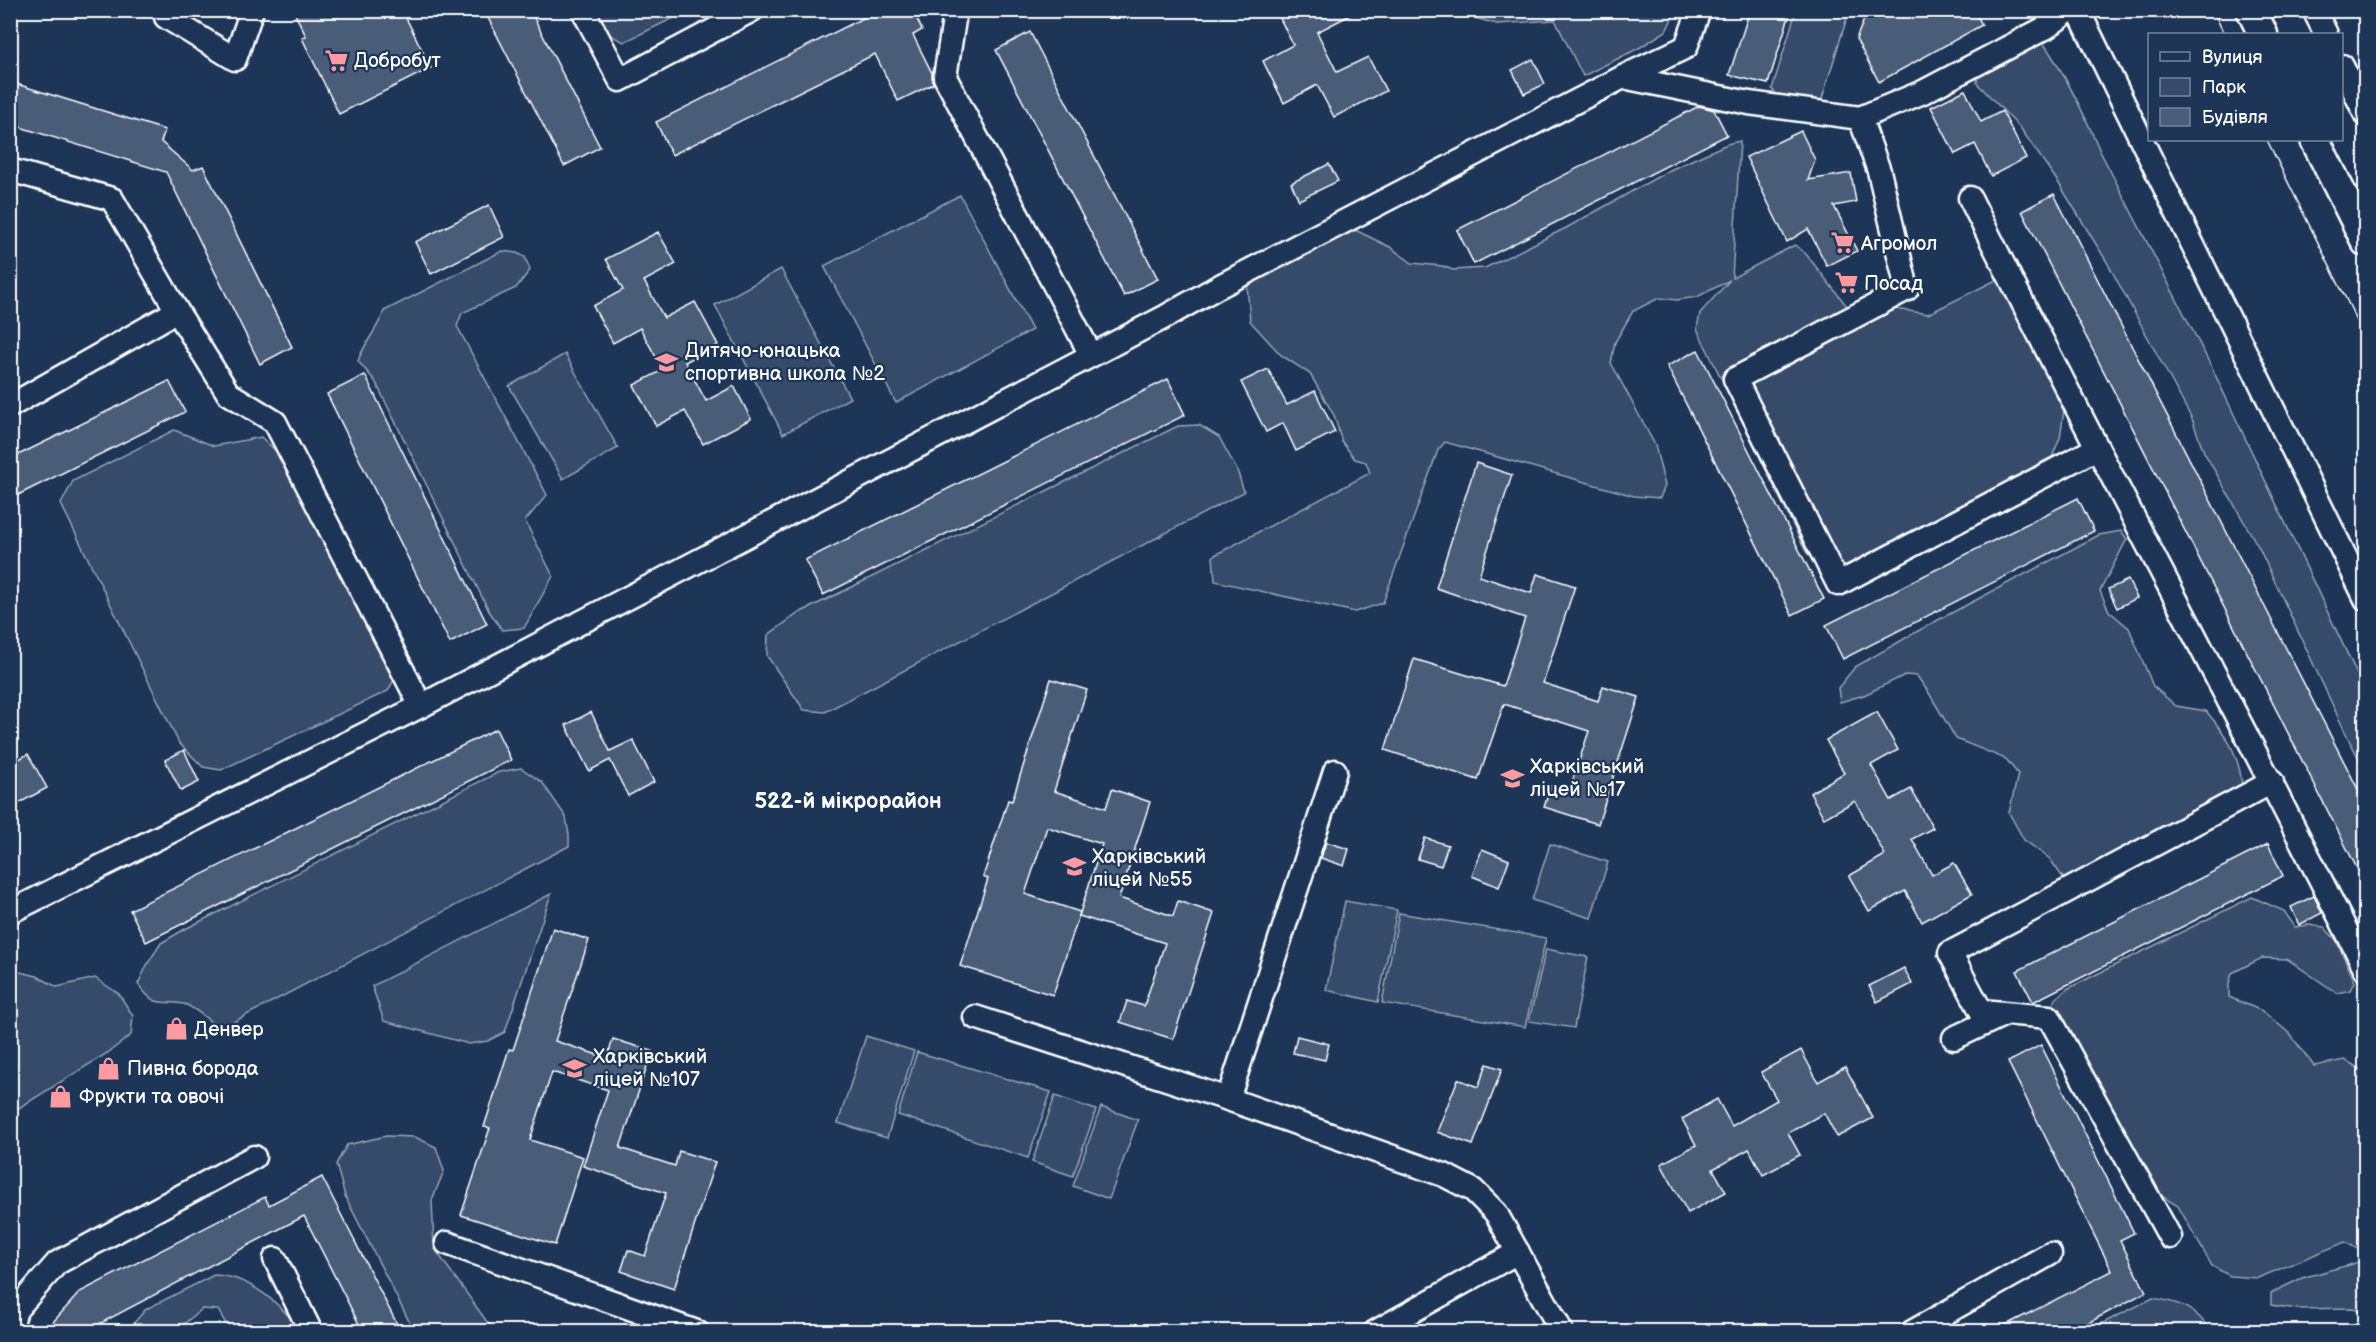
<svg xmlns="http://www.w3.org/2000/svg" width="2376" height="1342" viewBox="0 0 2376 1342" font-family="'Balsamiq Sans',sans-serif">
<style>
.green{fill:#364b69;stroke:#9aa5b4;stroke-width:1.5}
.building{fill:#4a5d79;stroke:#fff;stroke-width:1.5}
.lines{fill:none;stroke-linecap:round;stroke-linejoin:round}
.minor-casing{stroke:#fff;stroke-width:27}
.major-casing{stroke:#fff;stroke-width:33}
.minor{stroke:#1d3557;stroke-width:22}
.major{stroke:#1d3557;stroke-width:28}
.tram{stroke:#fff;stroke-width:1.5}
.labels{text-anchor:middle;stroke-width:4.5;stroke-linejoin:round;paint-order:stroke}
.poi-label{font-size:20px;fill:#fff;stroke:#1d3557;text-anchor:start}
.quarter-label{font-size:22px;font-weight:bold;fill:#fff;stroke:#1d3557}
</style>
<rect width="100%" height="100%" fill="#1d3557"/>
<filter id="ink" filterUnits="userSpaceOnUse"><feTurbulence type="fractalNoise" baseFrequency=".0167" numOctaves="2"/><feDisplacementMap in="SourceGraphic" scale="12" xChannelSelector="R" yChannelSelector="G"/><feConvolveMatrix kernelMatrix="1 2 1 2 8 2 1 2 1" color-interpolation-filters="sRGB"/></filter>
<g filter="url(#ink)">
<g class="green">
<polygon points="591,11 688,11 624,42 602,31"/>
<polygon points="1471,11 1676,11 1666,31 1639,48 1583,76 1555,20 1497,24 1475,18"/>
<polygon points="1796,11 1849,11 1820,105 1781,100 1772,89"/>
<path d="M2042 41C2066 75 2084 113 2100 151L2211 366 2365 691V770L2348 738 2259 548 2204 452 2192 419 2107 262 2058 182 2021 129 1977 83 1978 70Z"/>
<polygon points="1740,141 1732,278 1795,245 1806,254 1850,310 1876,306 1928,314 1998,279 2065,403 2060,438 2052,457 1833,572 1818,568 1805,550 1697,329 1700,313 1730,280 1697,297 1677,300 1659,298 1633,311 1615,342 1611,363 1655,445 1665,486 1660,498 1634,496 1445,442 1438,450 1383,603 1355,612 1215,581 1213,556 1370,473 1366,462 1355,459 1342,442 1334,415 1310,374 1281,355 1250,321 1247,284 1351,228 1390,247 1412,263 1442,266 1453,270 1485,268 1566,228 1672,169 1727,144"/>
<polygon points="960,195 1032,330 896,403 824,266"/>
<path d="M502 251 517 253 525 257 530 270 516 288 462 313 457 326 547 495 525 521 553 576 524 628 502 630 489 611 375 381 358 361C364 343 378 329 384 311Z"/>
<polygon points="781,269 850,398 783,434 715,305"/>
<polygon points="565,354 618,448 563,479 509,386"/>
<polygon points="1199,425 1219,437 1237,470 1244,492 825,712 804,710 767,656 768,635 799,613 1178,426"/>
<polygon points="174,430 214,446 261,437 277,452 331,549 395,678 388,691 221,770 203,767 179,743 61,504 73,481"/>
<path d="M2121 531 2127 539 2100 591 2109 611 2129 628 2153 686 2176 706 2206 711C2226 734 2239 754 2242 785L2105 863 2066 882 2050 859 2024 840 2009 813 2018 774 2006 759 1956 739 1929 693 1917 676 1905 675 1864 695 1840 702 1838 688 1855 667 1925 627 2099 535Z"/>
<path d="M521 768 542 782 566 817 569 835V846L220 1029C212 1023 193 1006 184 1004 159 999 157 1010 138 984L148 963 161 943 185 929 499 772Z"/>
<polygon points="1550,844 1608,862 1591,918 1532,900"/>
<polygon points="551,894 505,1032 488,1041 469,1044 384,1021 372,986"/>
<polygon points="2252,897 2284,911 2295,927 2308,925 2324,927 2336,940 2355,982 2351,990 2337,993 2287,959 2262,958 2232,973 2229,984 2229,997 2262,1011 2289,1033 2314,1066 2345,1060 2365,1072 2365,1253 2345,1242 2258,1278 2230,1276 2212,1266 2178,1206 2150,1189 2060,1025 2052,1006 2055,999 2067,989"/>
<polygon points="1345,901 1397,910 1378,1002 1326,990"/>
<polygon points="1399,913 1546,938 1525,1027 1382,1003"/>
<polygon points="1546,949 1588,957 1574,1028 1529,1021"/>
<polygon points="11,970 37,976 57,987 95,978 119,994 133,1016 131,1035 109,1052 11,1113"/>
<polygon points="866,1036 914,1051 887,1138 838,1123"/>
<polygon points="917,1052 1051,1092 1028,1158 898,1115"/>
<polygon points="1055,1096 1096,1110 1073,1176 1032,1162"/>
<polygon points="1101,1107 1138,1120 1109,1199 1073,1186"/>
<polygon points="386,1136 415,1137 436,1147 444,1171 432,1200 434,1248 490,1326 498,1331 414,1331 345,1196 336,1164 347,1145"/>
<polygon points="2359,1262 2365,1265 2365,1316 2354,1308 2297,1309 2271,1305 2271,1293 2302,1278"/>
<path d="M214 1275C249 1276 280 1303 301 1331H230L218 1310 202 1309 175 1331 126 1332 146 1309Z"/>
<path d="M2153 1298C2178 1302 2197 1308 2210 1331H2087Z"/>
</g>
<g class="building">
<polygon points="293,10 402,10 431,68 339,114 302,38 306,36"/>
<polygon points="484,10 530,10 600,147 564,166"/>
<polygon points="879,10 913,10 922,30 913,35 932,73 933,84 898,101 875,54 672,155 656,122"/>
<polygon points="1276,10 1360,10 1317,32 1337,72 1368,57 1386,91 1334,117 1317,85 1284,103 1263,61 1293,45"/>
<polygon points="1750,10 1791,10 1768,84 1729,75"/>
<polygon points="1868,10 1974,10 1982,25 1879,82 1856,39"/>
<polygon points="1030,32 1158,279 1124,296 996,50"/>
<polygon points="1533,59 1545,84 1524,94 1512,70"/>
<polygon points="10,82 165,130 161,142 193,170 203,166 292,347 260,364 166,172 10,124"/>
<polygon points="1965,90 1981,122 2002,111 2026,158 1991,176 1975,144 1955,154 1931,107"/>
<polygon points="1699,106 1714,110 1727,135 1474,264 1457,230"/>
<polygon points="1801,131 1815,160 1808,180 1851,173 1856,202 1834,206 1857,251 1827,266 1808,229 1787,242 1746,157"/>
<polygon points="1329,164 1338,181 1299,200 1291,183"/>
<polygon points="2054,194 2366,805 2366,886 2022,211"/>
<polygon points="489,205 504,237 431,274 415,242"/>
<polygon points="658,232 676,264 644,281 664,318 695,302 718,345 685,362 706,401 734,386 751,419 703,444 685,411 656,426 634,385 663,370 640,328 613,343 593,306 623,290 606,259"/>
<polygon points="1698,350 1824,599 1792,615 1667,366"/>
<polygon points="1268,369 1287,405 1315,391 1335,432 1296,451 1283,423 1266,432 1241,382"/>
<polygon points="365,375 487,624 450,643 327,394"/>
<polygon points="1168,379 1185,415 823,595 805,560"/>
<polygon points="169,381 185,412 10,499 10,459"/>
<polygon points="1476,463 1512,475 1479,576 1531,593 1537,574 1575,586 1543,683 1598,701 1603,686 1639,697 1598,824 1544,807 1551,786 1569,791 1589,731 1504,704 1478,780 1385,750 1414,659 1503,686 1525,618 1436,588"/>
<polygon points="2078,498 2094,531 1843,659 1826,625"/>
<polygon points="2128,580 2137,598 2117,608 2108,589"/>
<polygon points="1051,679 1087,690 1054,791 1106,808 1112,789 1150,802 1119,898 1173,916 1178,901 1214,913 1173,1039 1120,1022 1127,1001 1144,1006 1165,943 1079,916 1102,844 1047,827 1025,894 1080,912 1053,995 960,966 988,879 983,877 1008,800 1012,801"/>
<polygon points="591,712 610,751 633,740 654,782 628,796 610,760 589,771 566,725"/>
<polygon points="1877,712 1898,750 1871,765 1891,800 1911,789 1933,828 1912,839 1932,875 1954,863 1972,894 1922,922 1905,891 1869,911 1849,876 1885,855 1855,801 1824,818 1810,793 1844,773 1826,740"/>
<polygon points="496,729 511,760 146,942 130,910"/>
<polygon points="184,750 199,782 181,791 165,760"/>
<polygon points="28,754 47,788 10,808 10,764"/>
<polygon points="1425,838 1448,845 1441,866 1418,859"/>
<polygon points="1326,842 1349,849 1344,866 1321,858"/>
<polygon points="2268,844 2283,876 2033,1002 2017,971"/>
<polygon points="1482,849 1509,860 1499,887 1472,876"/>
<polygon points="2314,896 2322,913 2299,925 2291,907"/>
<polygon points="553,928 589,940 555,1041 607,1058 613,1039 652,1051 620,1148 675,1166 679,1151 715,1162 674,1289 621,1271 628,1250 645,1256 666,1193 583,1166 608,1090 552,1072 530,1140 583,1157 555,1245 461,1215 490,1128 484,1127 509,1049 513,1050"/>
<polygon points="1904,968 1912,984 1877,1002 1869,986"/>
<polygon points="1297,1036 1329,1044 1325,1060 1293,1053"/>
<polygon points="2041,1045 2134,1233 2120,1240 2146,1292 2071,1332 1992,1332 2112,1271 2008,1062"/>
<polygon points="1801,1050 1818,1082 1845,1067 1873,1118 1837,1137 1824,1113 1788,1133 1800,1155 1763,1175 1749,1149 1713,1169 1726,1192 1688,1213 1661,1164 1696,1145 1682,1119 1717,1099 1732,1126 1777,1100 1761,1072"/>
<polygon points="1487,1064 1502,1069 1473,1145 1437,1132 1458,1079 1478,1087"/>
<polygon points="322,1177 401,1332 363,1332 304,1216 99,1324 92,1332 44,1332 80,1292 265,1197 269,1205"/>
</g>
<g class="lines">
<defs>
<g id="minor">
<polyline points="583,10 620,80 752,10"/>
<polyline points="949,10 954,20 945,77 1091,355"/>
<polyline points="2078,10 2366,599"/>
<polyline points="2314,10 2326,34"/>
<polyline points="166,17 235,59 252,10"/>
<polyline points="2342,66 2366,115"/>
<polyline points="1623,77 1686,47 1699,10"/>
<polyline points="1860,118 1879,171 1907,289 1735,379 1838,584 2097,448"/>
<polyline points="10,170 112,199 177,311 228,393 275,422 421,706 1163,318 1216,288 1623,77 1749,103 1860,118 1923,92 2047,27 2070,10"/>
<path d="M1970 198C2099 457 2237 711 2366 970"/>
<polyline points="10,406 177,311"/>
<polyline points="10,912 421,706"/>
<polyline points="975,1017 1228,1099 1444,1175 1473,1190 1496,1213 1562,1332"/>
<polyline points="1954,1038 2005,1014"/>
<polyline points="1228,1099 1335,771"/>
<polyline points="2170,1237 2049,1017 1981,1011 1950,953 2272,782"/>
<polyline points="447,1243 697,1332"/>
<polyline points="275,1259 311,1332"/>
<polyline points="10,1330 16,1310 57,1263 254,1157"/>
<polyline points="1375,1332 1518,1252"/>
<polyline points="1912,1332 2050,1254"/>
</g>
<g id="major">
<polyline points="2251,10 2263,34"/>
<polyline points="2315,140 2366,242"/>
</g>
</defs>
<use href="#minor" class="minor-casing"/>
<use href="#major" class="major-casing"/>
<use href="#minor" class="minor"/>
<use href="#major" class="major"/>
<g class="tram">
<polyline points="2213,10 2224,34"/>
<polyline points="2267,140 2366,339"/>
</g>
</g>
</g>
<defs>
<symbol id="supermarket-bare" viewBox="-9 -9 18 18"><path d="M-6-5.5h2.5l.6 2H6L4.5 2H-2.5L-4.4-4H-6ZM-1.5 3.2a1.3 1.3 0 1 0 .1 0ZM3 3.2a1.3 1.3 0 1 0 .1 0Z" fill="#ff9aa2" stroke="#1d3557" stroke-width="2.5" paint-order="stroke"/></symbol>
<symbol id="school-bare" viewBox="-9 -9 18 18"><path d="M0-5L7-2L0 1L-7-2ZM-4 1L0 2.5L4 1V4Q0 6-4 4Z" fill="#ff9aa2" stroke="#1d3557" stroke-width="2.5" paint-order="stroke"/></symbol>
<symbol id="shop-bare" viewBox="-9 -9 18 18"><path d="M-5-2.5h2.3a2.7 3.5 0 0 1 5.4 0H5L5.5 6h-11ZM-1.5-2.5h3a1.5 2.3 0 0 0-3 0Z" fill="#ff9aa2" stroke="#1d3557" stroke-width="2.5" paint-order="stroke"/></symbol>
</defs>
<g fill-rule="evenodd">
<use href="#supermarket-bare" x="320" y="44" width="33" height="33"/>
<use href="#supermarket-bare" x="1826" y="226" width="33" height="33"/>
<use href="#supermarket-bare" x="1830" y="266" width="33" height="33"/>
<use href="#school-bare" x="650" y="346" width="33" height="33"/>
<use href="#school-bare" x="1496" y="762" width="33" height="33"/>
<use href="#school-bare" x="1058" y="850" width="33" height="33"/>
<use href="#shop-bare" x="160" y="1012" width="33" height="33"/>
<use href="#shop-bare" x="92" y="1052" width="33" height="33"/>
<use href="#school-bare" x="558" y="1052" width="33" height="33"/>
<use href="#shop-bare" x="44" y="1080" width="33" height="33"/>
</g>
<g class="labels">
<g class="poi-label">
<text x="354" y="67">Добробут</text>
<text x="1861" y="250">Агромол</text>
<text x="1864" y="290">Посад</text>
<text x="685" y="357">Дитячо-юнацька<tspan x="685" dy="23">спортивна школа №2</tspan></text>
<text x="1530" y="773">Харківський<tspan x="1530" dy="23">ліцей №17</tspan></text>
<text x="1092" y="863">Харківський<tspan x="1092" dy="23">ліцей №55</tspan></text>
<text x="194" y="1036">Денвер</text>
<text x="593" y="1063">Харківський<tspan x="593" dy="23">ліцей №107</tspan></text>
<text x="127" y="1075">Пивна борода</text>
<text x="79" y="1103">Фрукти та овочі</text>
</g>
<g class="quarter-label">
<text x="848" y="808">522-й мікрорайон</text>
</g>
</g>
<rect width="2376" height="1342" fill="none" stroke="#1d3557" stroke-width="36"/>
<rect x="18" y="18" width="2340" height="1306" fill="none" stroke="#fff" stroke-width="2" filter="url(#ink)"/>
<rect x="2148" y="33" width="195" height="108" fill="#1d3557" stroke="#77869a" stroke-width="1.5"/>
<rect x="2160" y="52" width="30" height="9" fill="#1d3557" stroke="#77869a" stroke-width="1.5"/>
<text x="2202" y="63" font-size="18" fill="#ffffff">Вулиця</text>
<rect x="2160" y="78" width="30" height="18" fill="#364b69" stroke="#77869a" stroke-width="1.5"/>
<text x="2202" y="93" font-size="18" fill="#ffffff">Парк</text>
<rect x="2160" y="108" width="30" height="18" fill="#4a5d79" stroke="#77869a" stroke-width="1.5"/>
<text x="2202" y="123" font-size="18" fill="#ffffff">Будівля</text>
</svg>
